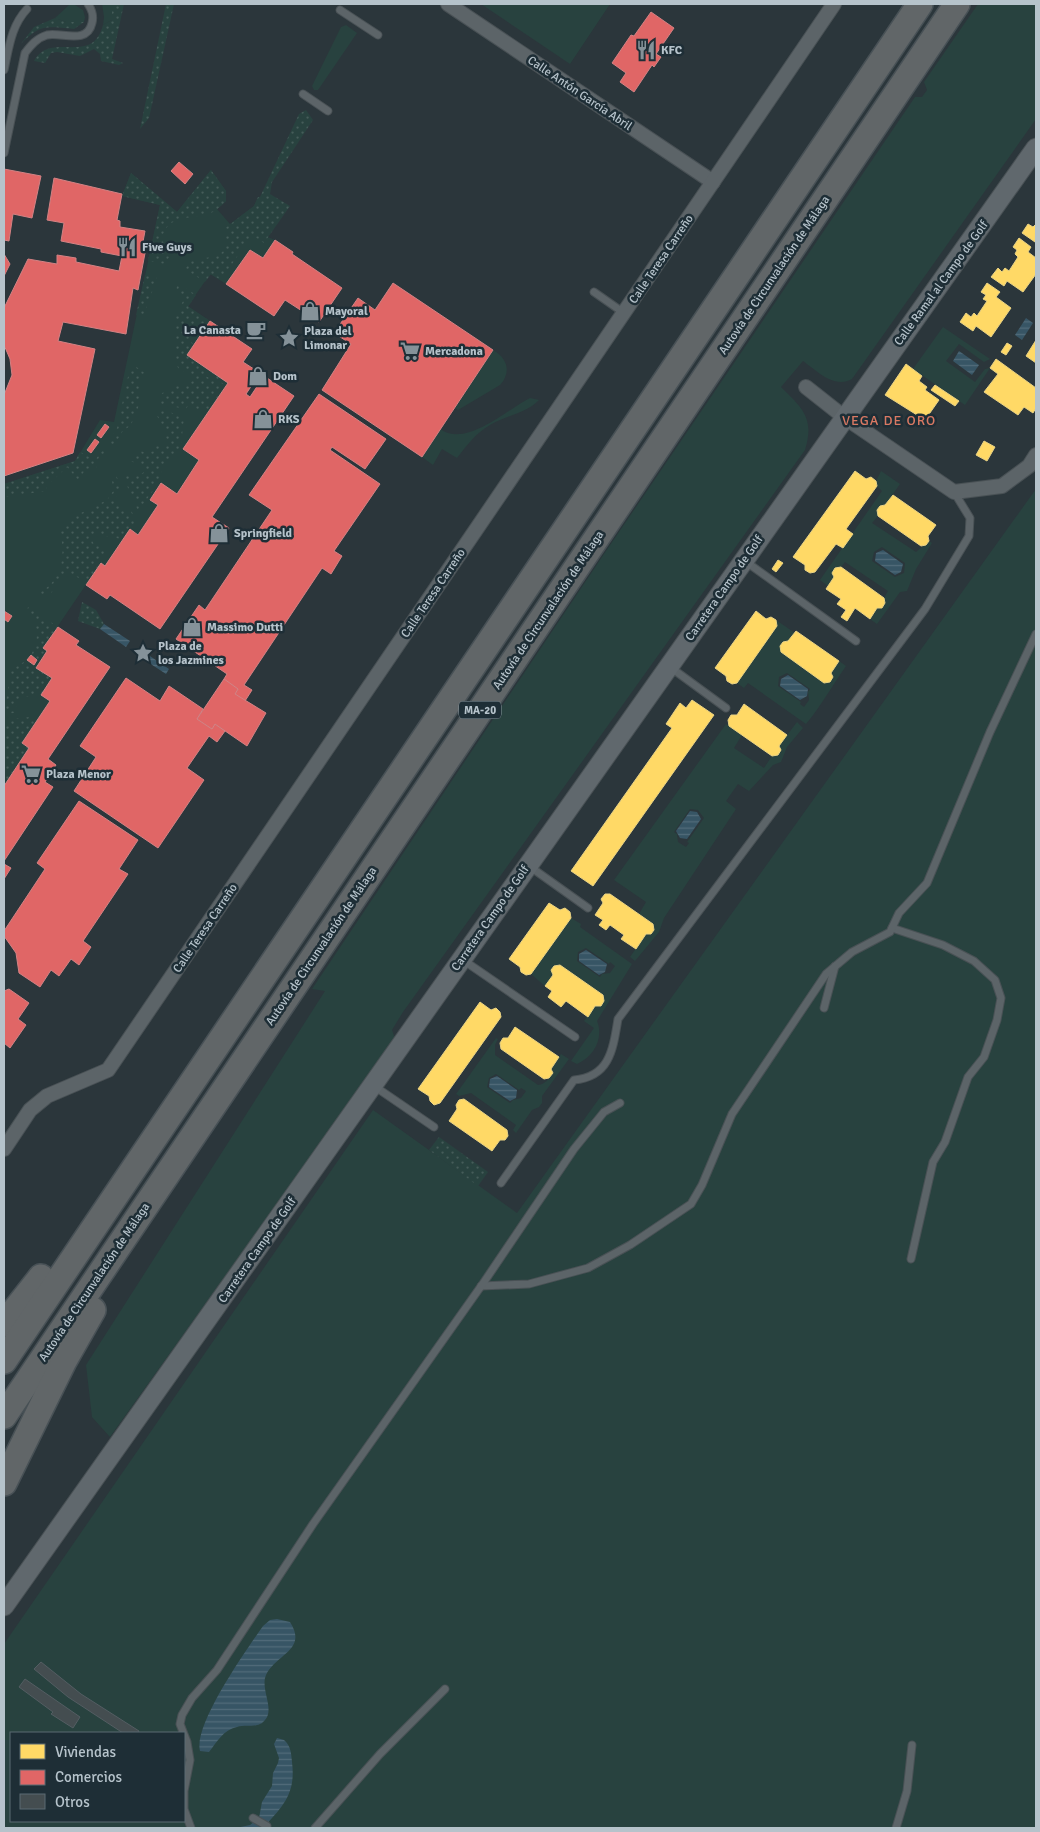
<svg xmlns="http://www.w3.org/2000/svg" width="1040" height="1832" viewBox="0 0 1040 1832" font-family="Signika,sans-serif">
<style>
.green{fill:#28423f;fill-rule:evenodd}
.garden{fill:url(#garden-dots)}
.water{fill:url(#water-rules)}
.homes{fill:#ffd966;stroke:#e9d284}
.shops{fill:#e06666;stroke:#d38284}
.building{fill:#444d50;stroke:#535d62}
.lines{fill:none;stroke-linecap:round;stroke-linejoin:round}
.lane-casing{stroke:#495155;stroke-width:9}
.street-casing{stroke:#495155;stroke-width:16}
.secondary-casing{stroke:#495155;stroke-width:21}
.highway-casing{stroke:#485156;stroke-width:28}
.lane{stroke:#5c6468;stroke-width:7}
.street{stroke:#5c6468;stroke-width:14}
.secondary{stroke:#60686d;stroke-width:19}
.highway{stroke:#616668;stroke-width:25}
.labels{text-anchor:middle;stroke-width:5;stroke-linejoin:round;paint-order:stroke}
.shield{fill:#1e2e36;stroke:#88969e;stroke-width:1}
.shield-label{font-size:11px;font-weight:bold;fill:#b6c3cb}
.poi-label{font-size:12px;font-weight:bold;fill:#b6c3cb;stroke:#1e2e36;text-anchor:start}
.street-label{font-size:12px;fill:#b6c3cb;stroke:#1e2e36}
.neighbourhood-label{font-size:14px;letter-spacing:1px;fill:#d97963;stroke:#1e2e36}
</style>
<defs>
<pattern id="garden-dots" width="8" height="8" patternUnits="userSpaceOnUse" patternTransform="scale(1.25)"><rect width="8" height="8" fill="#28423f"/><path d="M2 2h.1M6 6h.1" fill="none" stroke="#455c59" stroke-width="1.8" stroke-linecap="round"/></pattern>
<pattern id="water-rules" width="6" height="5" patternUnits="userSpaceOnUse" patternTransform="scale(1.25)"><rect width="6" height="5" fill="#375565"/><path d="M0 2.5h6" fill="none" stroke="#526c7a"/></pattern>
</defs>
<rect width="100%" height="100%" fill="#2b363b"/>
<g class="green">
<polygon points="102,4 112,4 112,20 103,25 104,17"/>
<polygon points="481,4 610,4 570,64"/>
<path d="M978 4H1036V119L852 379C834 389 817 371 803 361L781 387C802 408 815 418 805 450L403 1012 392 1030 395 1039 110 1437 92 1417 86 1365 325 991 312 989 604 554 915 97H922L927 90 924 82Z"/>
<polygon points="69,5 75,5 83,10 85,17 84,22 66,22 55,18"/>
<polygon points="346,25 357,33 318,90 314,90 312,86 341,27"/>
<polygon points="211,170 226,191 226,201 217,209 230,224 254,206 258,197 251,230 275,240 263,258 250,250 226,284 210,274 188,306 210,321 187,355 228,383 183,449 199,460 177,494 160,484 150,500 158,505 138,535 130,529 105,566 100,564 43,648 47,651 36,667 52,678 41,695 50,701 22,743 4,786 4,484 75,461 100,420 114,422 160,205 122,196 131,173 177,212"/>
<polygon points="943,327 990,359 984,362 959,344 946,361 975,382 985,369 990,368 965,405 913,369"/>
<path d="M493 350C507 358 512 372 500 385L458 410 455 408Z"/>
<path d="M530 398 539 400C525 414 507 415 490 425 476 433 467 445 457 458L442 449 433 465 422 457 440 429C466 448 506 410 530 398Z"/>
<path d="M881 471 900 484 885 505 880 506 877 510 878 516 872 523 916 552 929 541 932 543 916 569 907 591 900 592 877 624 870 619 877 608H882L885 603 884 598 888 591 845 562 841 567 835 568 834 577 828 586 820 580 882 491 877 486 876 481ZM882 547 905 563 904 573 895 577 872 561 874 552Z"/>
<path d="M1036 489V1828H4V1644L373 1110 517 1213ZM11 1733H184V1821H11Z"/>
<path d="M776 620 795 633 788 641 783 642 780 646 833 677 831 673 839 661 846 666C832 686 821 706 806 724L748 683 744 688 737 683 777 626ZM787 673 810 689 808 692 809 700 804 707 800 704 801 702 778 686 779 677Z"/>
<path d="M797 722 803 728 787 747 781 762 773 765 749 791 738 784 726 801 736 809 664 918 659 932 635 961 630 957 646 934H651L654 930 653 924 639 914 646 902 614 880 726 724 742 735 734 748 764 768 772 756 778 755 781 751 779 746ZM690 809 698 810 704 818 687 842 689 843 686 847 678 842 677 834 674 832Z"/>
<path d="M571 918 581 924 580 927 632 964 597 1021C604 1038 594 1057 577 1064L571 1061 594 1028 584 1021 603 995 560 965 554 966 551 970 553 975 545 986 531 974ZM586 948 609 964 610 962 615 966 610 973 602 974 600 977 577 961 578 952Z"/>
<path d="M496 1038 498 1039 495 1045V1055L538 1085C546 1084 548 1079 553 1073L551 1069 561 1054 569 1059 542 1096V1103L539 1107 532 1110 516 1133 513 1130 516 1125 471 1093 459 1096 456 1094ZM496 1074 519 1090 521 1088 526 1091 521 1098 513 1100 510 1103 487 1087 489 1078Z"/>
</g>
<g class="garden">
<path d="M112 4H124L112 59 123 63 119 65 101 61 100 54 94 49 80 56 57 52 51 53 45 63 34 61C51 30 92 67 103 25L112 20Z"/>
<polygon points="166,4 174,4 149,118 140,129"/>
<path d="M55 18 66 22H84L74 29C46 27 41 23 20 45L34 27Z"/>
<polygon points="306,110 313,120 272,182 270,194 290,206 264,243 252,235 221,280 211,274 205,282 185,269 192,260 218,256 224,250 224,229 254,206 258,197 260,197 299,114"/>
<path d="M211 170 226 191V201C222 205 217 210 211 213 192 220 168 213 162 238L165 247 171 254 165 264 148 261 160 205 122 196 131 173 177 212Z"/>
<polygon points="145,275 157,278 143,317 136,315"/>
<polygon points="178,283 196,295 188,307 210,321 205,328 190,328 189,339 194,345 187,355 208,369 204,375 209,378 212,373 222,379 220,382 226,385 217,399 213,397 210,402 213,405 209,410 202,406 199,410 189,404 186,409 159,404 162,393 171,391 174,384 187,386 193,380 191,375 179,369 175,363 176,316 184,299 176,290"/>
<polygon points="135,366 146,374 138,384 142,398 131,425 122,432 114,446 109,442 117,428 129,372"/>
<polygon points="158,410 170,412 184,419 180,452 163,467 156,487 138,511 122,474 140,475 144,472 145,468 142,464 128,461 138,449 145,453 154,451 156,442 164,445 168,443 160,420 156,415"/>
<polygon points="103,450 108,454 98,461 96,468 86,469 78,480 67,467 51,482 45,483 47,491 4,497 4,484 75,461 80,452 95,460"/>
<path d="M115 473 122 489 115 498C117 507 122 508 131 510L136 521 122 541 112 535 105 537 98 533 92 535 91 539 94 544 109 551 87 583 67 571 49 596 37 594C62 582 66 557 60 531L75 516 107 500 114 490 111 477Z"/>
<polygon points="82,602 96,610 104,624 100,629 78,621"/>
<path d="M28 607 58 627 43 648 47 651 36 667 52 678 41 695C26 695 18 698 14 713L4 714 11 670 27 660 34 665 37 660 31 655C39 640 40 625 27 612Z"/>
<polygon points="30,717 36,721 22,743 29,748 4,786 4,720"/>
<polygon points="439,1137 488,1172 478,1186 429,1150"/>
</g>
<g class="water">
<polygon points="1026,318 1033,323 1022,340 1015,335"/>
<polygon points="959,351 979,365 972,375 953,361"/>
<polygon points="883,550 903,564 901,572 895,575 875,561 876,553"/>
<polygon points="104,624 130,641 126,647 100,629"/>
<polygon points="144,652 169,669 166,674 140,657"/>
<polygon points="788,675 808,689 807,696 800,700 780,686 781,679"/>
<polygon points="690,811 697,812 701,819 687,839 680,838 676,831"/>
<polygon points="586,950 607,964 605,972 599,975 579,961 579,954"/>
<polygon points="497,1076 517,1090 516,1098 510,1101 489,1087 490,1079"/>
<path d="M277 1619 290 1622C308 1650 276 1654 266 1675 260 1689 275 1709 265 1720 258 1729 247 1724 237 1727 223 1730 217 1742 209 1752L200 1751C193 1725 247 1649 263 1626L270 1620Z"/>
<path d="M277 1738 284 1740C291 1746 291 1753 292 1762 296 1794 283 1806 263 1828H236L250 1825 259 1818 262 1802 272 1786 273 1773 278 1763 279 1758 274 1744Z"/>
</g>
<g class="homes">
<polygon points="1028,224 1033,227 1036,224 1035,242 1022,233"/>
<polygon points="1019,238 1031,247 1028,252 1036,258 1036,274 1023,292 1007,281 1004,286 991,277 998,268 1002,272 1005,268 1009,271 1018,257 1015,254 1017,250 1013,247"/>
<polygon points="987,283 1000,292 996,297 1011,308 991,337 976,326 973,331 960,322 966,313 971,317 974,313 977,316 987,301 983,299 986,295 981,292"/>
<polygon points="1036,340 1036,363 1026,356"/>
<polygon points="1007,343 1012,346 1006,355 1001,352"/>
<polygon points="996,359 1036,388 1036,408 1033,413 1024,407 1018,415 984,392 998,374 990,368"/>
<polygon points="906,364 922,376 919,381 927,387 925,390 939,400 925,420 885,395"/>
<polygon points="935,385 959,401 955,406 931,390"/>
<polygon points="984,441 995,447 987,461 976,455"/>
<polygon points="855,471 866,479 871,477 876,481 877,486 846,529 853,534 843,548 836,544 815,572 810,573 805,570 805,565 793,557"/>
<polygon points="893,495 936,525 928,536 929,541 926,545 921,546 878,516 877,510 880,506 885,505"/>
<polygon points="778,560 783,563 776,572 772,569"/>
<polygon points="841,567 884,598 885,603 882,608 877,608 870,619 855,608 847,621 841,617 846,610 837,604 841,599 826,589 834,577 832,573 835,568"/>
<polygon points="756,611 766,619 771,617 776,620 777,626 737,683 732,684 727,681 726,676 715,668"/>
<polygon points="796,631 839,661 831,673 833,677 830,682 824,683 781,652 780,646 783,642 788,641"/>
<polygon points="692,700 714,715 593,886 571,871 672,728 666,724 680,703 686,708"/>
<polygon points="744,704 787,735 779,746 781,750 778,755 772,756 729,726 728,720 731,715 737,715"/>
<polygon points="605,894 610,894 653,924 654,930 651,934 646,934 636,949 621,939 624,935 610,925 606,930 599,925 603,920 595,915 603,903 601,899"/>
<polygon points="549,903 560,910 565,908 570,912 571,918 531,974 526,975 521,972 520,967 509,959"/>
<polygon points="560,965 603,995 604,1001 601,1006 595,1006 588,1017 566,1001 561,1007 548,997 552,991 545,986 553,975 551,970 554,966"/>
<polygon points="480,1002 491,1010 496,1008 500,1012 501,1017 440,1103 434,1105 430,1101 429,1096 418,1089"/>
<polygon points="515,1027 559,1057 551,1069 553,1073 549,1078 544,1079 501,1049 500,1043 503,1038 508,1038"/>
<polygon points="464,1099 507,1130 508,1136 505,1140 500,1140 492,1151 449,1121 457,1109 456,1105 459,1100"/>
</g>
<g class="shops">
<polygon points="651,12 674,28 656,54 661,57 654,67 652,65 634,92 620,82 626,73 612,63 631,35 634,36"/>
<polygon points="179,162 193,174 185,184 171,171"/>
<polygon points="4,169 41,176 32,218 13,214 9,241 4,240"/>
<polygon points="54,178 122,194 117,220 120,221 120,227 145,231 142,247 146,248 138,290 133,288 126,334 63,322 58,341 95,349 73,453 4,476 4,395 12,375 10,359 4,345 4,308 28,259 57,264 57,255 76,258 76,262 119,271 122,256 101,252 101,249 61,241 64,223 47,220"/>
<polygon points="275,240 293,252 292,254 342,288 319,322 285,300 274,316 226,284 250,250 263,258"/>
<polygon points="4,254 10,264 4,276"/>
<polygon points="393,283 493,350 422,457 322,390 351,344 334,333 358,298 375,310"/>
<polygon points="210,321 252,349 243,362 260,373 246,394 250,397 264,376 294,396 212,517 229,528 160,629 110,595 107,599 86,585 101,563 105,566 130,529 138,535 158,505 150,500 161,483 177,494 199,460 183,449 228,383 187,355"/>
<polygon points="319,394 386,439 365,469 332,447 330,450 380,484 334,551 342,556 331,574 322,568 244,685 252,690 245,701 235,694 238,689 224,679 227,674 176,639 199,605 205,610 272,510 249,495"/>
<polygon points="105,424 109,427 101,438 97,435"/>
<polygon points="95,439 99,442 91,453 87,450"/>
<polygon points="4,611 12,616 8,622 4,619"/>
<polygon points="58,627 79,641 76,645 110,667 48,759 56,765 45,782 53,787 4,861 4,786 29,748 22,743 50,701 41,695 52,678 36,668 47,651 43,648"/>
<polygon points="31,655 37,660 34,665 27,660"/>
<polygon points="126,678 160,701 169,686 203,709 197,719 212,729 215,724 225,731 217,742 209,736 187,768 204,780 158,848 74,791 96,757 80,746"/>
<polygon points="224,679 238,689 235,694 266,713 247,746 215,724 212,729 197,719"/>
<polygon points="79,801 138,840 119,869 128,874 83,941 91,947 79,965 71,959 59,976 51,970 40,987 19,973 16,953 4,936 4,931 45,869 37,863"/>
<polygon points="4,864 11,868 4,879"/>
<polygon points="9,989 29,1003 18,1019 26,1025 10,1048 4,1043 4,991"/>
</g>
<g class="building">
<polygon points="41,1662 81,1694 139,1731 138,1733 123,1733 68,1697 34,1669"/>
<polygon points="25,1679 80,1717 73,1728 51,1714 53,1712 19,1687"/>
</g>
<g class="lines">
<defs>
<g id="lane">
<polyline points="340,10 378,35"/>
<path d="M4 70C9 48 11 26 27 9"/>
<polyline points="303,94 328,111"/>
<path d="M4 153 25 53C31 45 37 38 47 35 62 32 87 45 92 23 94 15 92 10 88 4"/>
<polyline points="594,292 624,313"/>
<polyline points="745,561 856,641"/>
<polyline points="670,667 726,708"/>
<polyline points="529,866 588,908"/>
<polyline points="892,928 943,945 974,961 995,980 1001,998 997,1020 984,1057 968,1077 945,1142 933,1162 911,1259"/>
<polyline points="463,960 575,1037"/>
<polyline points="824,1008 835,966"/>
<polyline points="374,1086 434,1127"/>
<path d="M501 1183 574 1080C610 1077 613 1049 618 1019L925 609 969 536 970 518 954 492"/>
<polyline points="481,1286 529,1284 588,1268 630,1245 691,1204 702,1185 732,1114 826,974 852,952 890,932 899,913 927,883 990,732 1036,634"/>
<polyline points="253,1818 267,1826"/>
<polyline points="191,1828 184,1809 184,1791 190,1760 187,1742 180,1724 182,1715 192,1698 217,1670 313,1524 484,1282 574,1149 604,1112 620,1103"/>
<polyline points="315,1828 380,1754 445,1689"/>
<polyline points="896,1828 907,1791 912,1745"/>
</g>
<g id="street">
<polyline points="448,4 713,182"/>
<polyline points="806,387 844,417 954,492 1002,486 1029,466 1036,455"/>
<polyline points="4,1149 30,1110 47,1096 108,1070 834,4"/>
</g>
<polyline id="secondary" points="4,1606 1036,148"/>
<g id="highway">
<polyline points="4,1324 41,1277"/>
<polyline points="4,1361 920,4"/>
<polyline points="4,1416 957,4"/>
<polyline points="4,1483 64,1361 93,1310"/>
</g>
</defs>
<use href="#lane" class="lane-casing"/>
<use href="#street" class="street-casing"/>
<use href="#secondary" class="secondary-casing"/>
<use href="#highway" class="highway-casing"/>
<use href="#lane" class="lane"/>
<use href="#street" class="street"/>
<use href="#secondary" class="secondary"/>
<use href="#highway" class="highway"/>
</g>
<defs>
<symbol id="restaurant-bare" viewBox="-9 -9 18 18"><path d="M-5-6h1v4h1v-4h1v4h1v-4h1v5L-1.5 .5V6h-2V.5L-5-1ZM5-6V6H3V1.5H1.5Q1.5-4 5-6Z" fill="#859299" stroke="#1e2e36" stroke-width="2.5" paint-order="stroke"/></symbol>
<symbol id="shop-bare" viewBox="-9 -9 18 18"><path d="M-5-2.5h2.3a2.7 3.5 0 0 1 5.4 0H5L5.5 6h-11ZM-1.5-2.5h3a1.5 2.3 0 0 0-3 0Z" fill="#859299" stroke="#1e2e36" stroke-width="2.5" paint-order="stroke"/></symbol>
<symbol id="cafe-bare" viewBox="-9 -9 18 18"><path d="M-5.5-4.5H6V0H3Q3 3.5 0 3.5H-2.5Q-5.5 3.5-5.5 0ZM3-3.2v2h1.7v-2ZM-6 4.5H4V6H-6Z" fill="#859299" stroke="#1e2e36" stroke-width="2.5" paint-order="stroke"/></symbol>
<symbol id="sight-bare" viewBox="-9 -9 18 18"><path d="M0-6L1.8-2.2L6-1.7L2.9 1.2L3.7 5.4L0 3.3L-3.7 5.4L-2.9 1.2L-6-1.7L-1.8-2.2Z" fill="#859299" stroke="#1e2e36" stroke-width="2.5" paint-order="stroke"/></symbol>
<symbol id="supermarket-bare" viewBox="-9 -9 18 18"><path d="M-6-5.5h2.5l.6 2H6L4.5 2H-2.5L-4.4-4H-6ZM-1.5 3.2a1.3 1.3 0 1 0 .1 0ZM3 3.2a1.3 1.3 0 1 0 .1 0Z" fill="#859299" stroke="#1e2e36" stroke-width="2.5" paint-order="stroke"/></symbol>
</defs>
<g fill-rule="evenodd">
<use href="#restaurant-bare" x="632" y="36" width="28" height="28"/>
<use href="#restaurant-bare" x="113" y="233" width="28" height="28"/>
<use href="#shop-bare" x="296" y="297" width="28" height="28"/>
<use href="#cafe-bare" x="242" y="316" width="28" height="28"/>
<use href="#sight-bare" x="275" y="324" width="28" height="28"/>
<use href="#supermarket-bare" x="396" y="337" width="28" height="28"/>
<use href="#shop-bare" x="244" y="362" width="28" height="28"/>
<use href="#shop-bare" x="249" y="405" width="28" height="28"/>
<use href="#shop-bare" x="205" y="519" width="28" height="28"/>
<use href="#shop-bare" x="178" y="613" width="28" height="28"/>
<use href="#sight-bare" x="129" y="639" width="28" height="28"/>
<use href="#supermarket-bare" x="17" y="760" width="28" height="28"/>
</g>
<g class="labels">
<rect class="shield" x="459" y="701.5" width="42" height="17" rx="4"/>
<g class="shield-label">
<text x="480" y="714">MA-20</text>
</g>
<g class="poi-label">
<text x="661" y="54">KFC</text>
<text x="142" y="251">Five Guys</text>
<text x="325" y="315">Mayoral</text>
<text x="241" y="334" text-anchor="end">La Canasta</text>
<text x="304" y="335">Plaza del<tspan x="304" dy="14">Limonar</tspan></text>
<text x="425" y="355">Mercadona</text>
<text x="273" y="380">Dom</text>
<text x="278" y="423">RKS</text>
<text x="234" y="537">Springfield</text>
<text x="207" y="631">Massimo Dutti</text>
<text x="158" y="650">Plaza de<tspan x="158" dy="14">los Jazmines</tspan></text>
<text x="46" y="778">Plaza Menor</text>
</g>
<g class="street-label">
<text transform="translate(580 93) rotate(34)" y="4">Calle Antón García Abril</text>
<text transform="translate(661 259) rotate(-56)" y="4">Calle Teresa Carreño</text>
<text transform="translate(774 275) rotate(-56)" y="4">Autovía de Circunvalación de Málaga</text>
<text transform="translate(941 283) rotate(-54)" y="4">Calle Ramal al Campo de Golf</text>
<text transform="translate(724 588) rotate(-55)" y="4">Carretera Campo de Golf</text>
<text transform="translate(433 593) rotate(-56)" y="4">Calle Teresa Carreño</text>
<text transform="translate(548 610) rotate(-56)" y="4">Autovía de Circunvalación de Málaga</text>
<text transform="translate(490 918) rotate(-55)" y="4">Carretera Campo de Golf</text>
<text transform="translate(205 928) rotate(-56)" y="4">Calle Teresa Carreño</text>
<text transform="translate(321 946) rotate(-56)" y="4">Autovía de Circunvalación de Málaga</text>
<text transform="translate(257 1250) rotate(-55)" y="4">Carretera Campo de Golf</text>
<text transform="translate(94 1282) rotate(-56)" y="4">Autovía de Circunvalación de Málaga</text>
</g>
<g class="neighbourhood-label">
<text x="889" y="425">VEGA DE ORO</text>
</g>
</g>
<rect width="1040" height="1832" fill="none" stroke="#b6c3cb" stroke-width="10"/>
<rect x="10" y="1732" width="175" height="90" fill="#1e2e36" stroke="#5b6a72"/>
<rect x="20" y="1744" width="25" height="15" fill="#ffd966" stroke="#5b6a72"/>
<text x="55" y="1757" font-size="15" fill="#b6c3cb">Viviendas</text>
<rect x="20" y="1770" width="25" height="15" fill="#e06666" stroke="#5b6a72"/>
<text x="55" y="1782" font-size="15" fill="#b6c3cb">Comercios</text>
<rect x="20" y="1794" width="25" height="15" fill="#444d50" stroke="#5b6a72"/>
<text x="55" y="1807" font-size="15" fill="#b6c3cb">Otros</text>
</svg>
